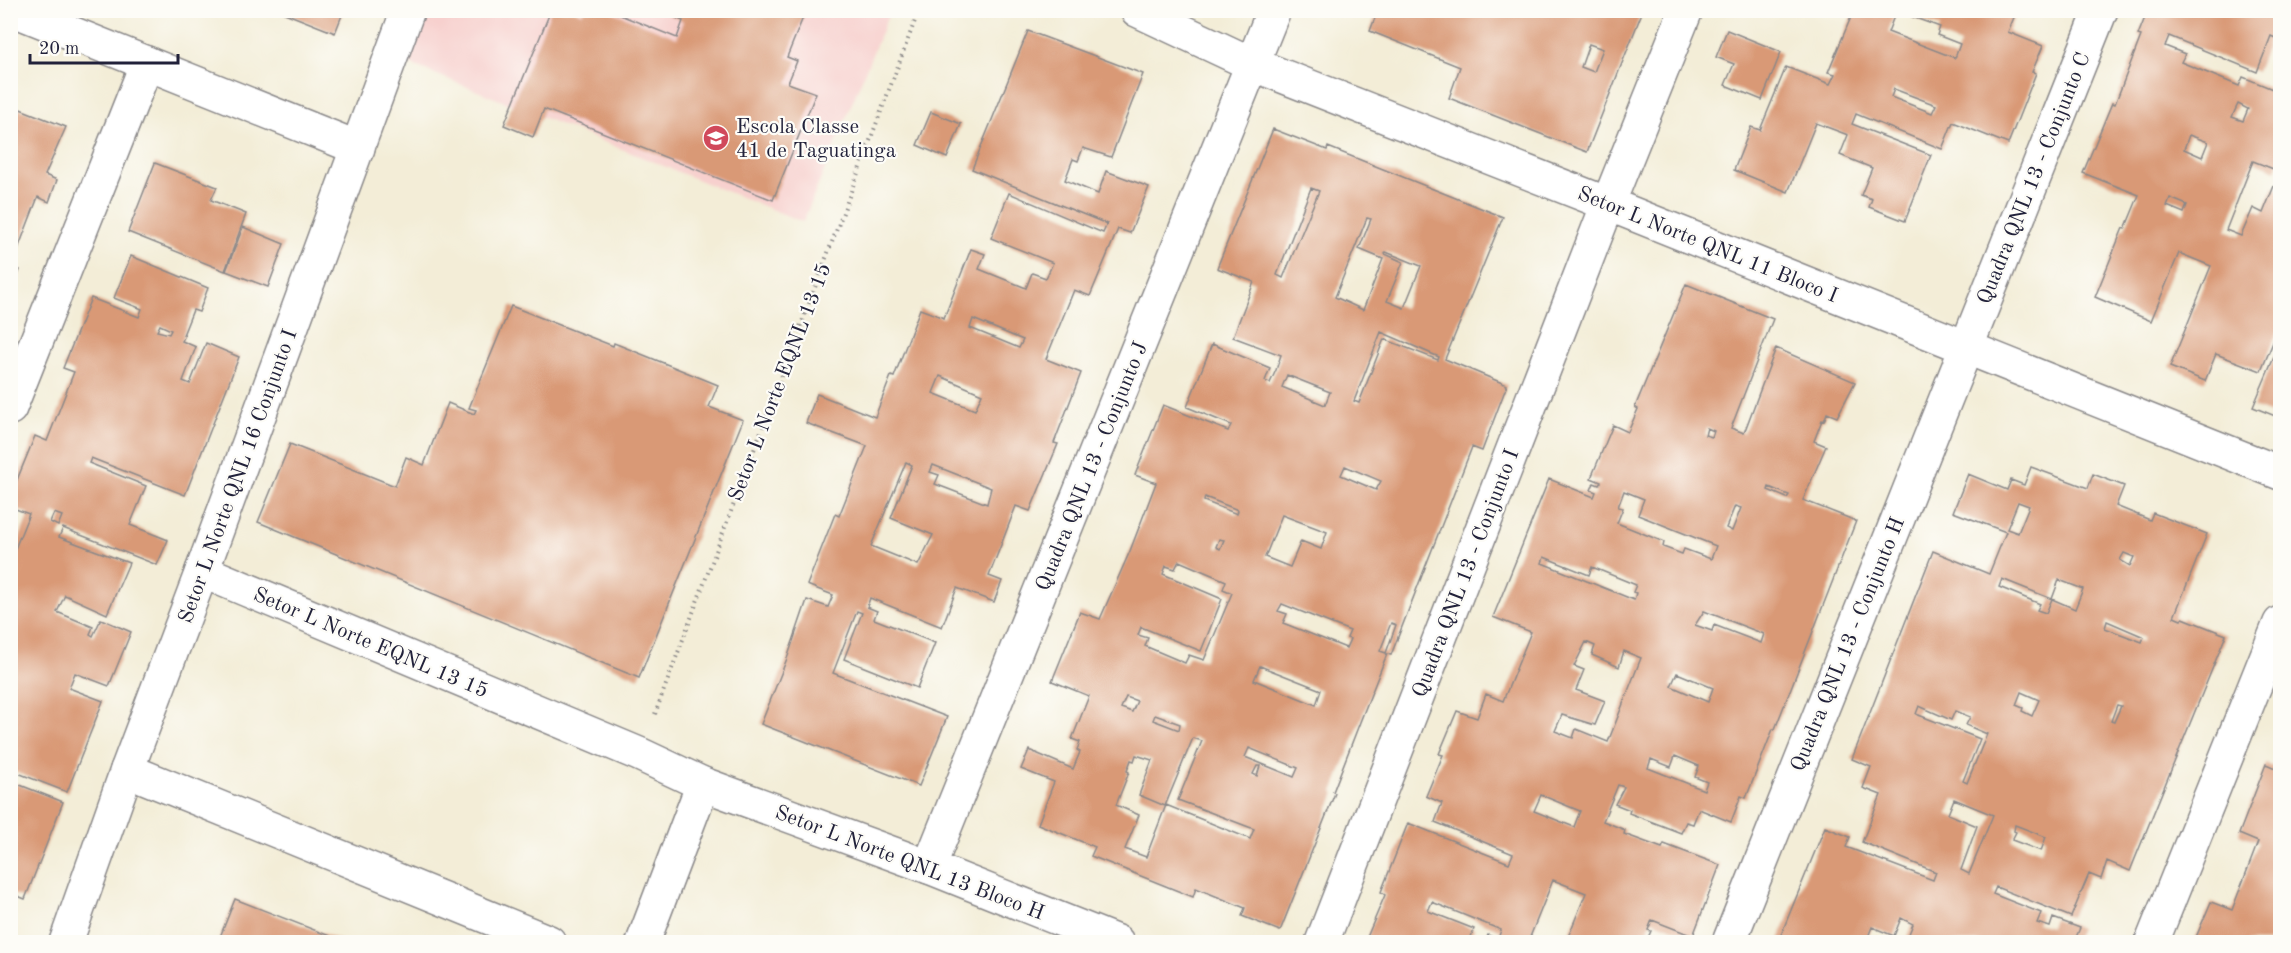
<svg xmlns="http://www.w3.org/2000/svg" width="2291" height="953" viewBox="0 0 2291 953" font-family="'Old Standard TT',serif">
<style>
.built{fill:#f7d0ce}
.building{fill:#d99976;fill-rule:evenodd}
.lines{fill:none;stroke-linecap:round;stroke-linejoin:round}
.minor-casing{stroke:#8a8889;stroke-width:36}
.path{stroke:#8a8889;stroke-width:4;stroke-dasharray:1.5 4.5;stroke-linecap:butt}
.minor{stroke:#fff;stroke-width:33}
.labels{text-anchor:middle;stroke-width:4.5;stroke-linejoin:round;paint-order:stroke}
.poi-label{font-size:21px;fill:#22223b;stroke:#fdfcf7;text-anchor:start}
.street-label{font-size:21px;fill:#22223b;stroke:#fdfcf7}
</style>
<rect width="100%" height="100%" fill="#fdfcf7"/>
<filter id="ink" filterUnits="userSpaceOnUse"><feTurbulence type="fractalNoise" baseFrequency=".0167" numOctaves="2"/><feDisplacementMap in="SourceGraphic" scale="12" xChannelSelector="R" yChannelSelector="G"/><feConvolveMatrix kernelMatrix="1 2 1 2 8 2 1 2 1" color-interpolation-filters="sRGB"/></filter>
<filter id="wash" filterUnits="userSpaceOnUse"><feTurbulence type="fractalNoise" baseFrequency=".008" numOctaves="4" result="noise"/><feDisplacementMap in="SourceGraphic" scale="24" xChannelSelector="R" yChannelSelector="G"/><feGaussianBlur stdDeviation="1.35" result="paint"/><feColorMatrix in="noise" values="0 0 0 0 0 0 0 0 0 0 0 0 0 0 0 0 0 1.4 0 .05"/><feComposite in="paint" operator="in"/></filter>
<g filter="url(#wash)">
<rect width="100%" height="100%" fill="#f3edd7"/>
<polygon class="built" points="405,11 890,11 803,222 388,55"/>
<g id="blocks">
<g class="building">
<polygon points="277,10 344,10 335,33"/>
<polygon points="551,10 574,10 582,14 584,10 608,10 677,38 683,21 658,10 806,10 787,57 797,61 788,83 816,93 773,200 544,109 533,137 504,125"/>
<path d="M1378 10 1544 12 1643 10 1587 152 1449 98 1460 67 1370 31ZM1589 44 1603 49 1594 72 1581 67Z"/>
<path d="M1854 10H2017L2008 32 2043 46 2032 72 2036 73 2008 144 1953 122 1942 149 1856 114 1852 124 1931 155 1905 221 1869 207 1872 199 1861 195 1872 168 1840 155 1848 135 1816 123 1788 192 1734 170 1751 127 1760 130 1786 67 1830 84 1835 74 1828 72ZM1896 11 1940 27 1937 35 1960 44 1955 58 1888 32ZM1894 89 1936 105 1932 113 1891 97Z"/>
<path d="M2148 10H2280V40L2271 36 2257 72 2169 36 2165 46 2185 54 2181 62 2239 86 2243 77 2280 92V159L2276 170 2253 161 2226 230 2241 236 2253 208 2263 213 2274 186 2280 189V335L2277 333 2261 371 2216 354 2205 381 2170 367 2211 266 2179 253 2151 321 2095 297 2123 228 2125 229 2139 195 2083 173 2112 103 2115 104 2141 36 2138 35ZM2238 104 2248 109 2243 121 2232 117ZM2189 135 2208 142 2202 157 2184 149ZM2170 198 2187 205 2184 213 2167 206Z"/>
<polygon points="1727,30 1781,52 1762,100 1725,85 1734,64 1716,57"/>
<path d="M1028 31 1143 74 1111 157 1083 148 1078 161 1073 159 1065 180 1098 194 1106 171 1149 187 1130 233 1118 229 1090 296 1074 290 1046 359 1081 373 1054 443 1058 444 1030 511 1016 506 989 576 1002 581 994 602 957 588 942 627 870 598 867 607 877 611 874 619 935 643 917 688 844 659 862 613 857 611 833 673 947 717 919 786 761 724 788 656 807 600 828 607 833 595 807 585 835 514 839 516 867 446 806 423 817 394 875 417 891 376 894 377 920 309 944 318 971 249 985 254 979 269 1026 288 1032 273 1046 278 1053 263 991 238 1009 193 1103 233 1107 224 972 169ZM973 319 1023 340 1019 348 970 328ZM940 376 982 394 975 410 933 393ZM906 462 912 465 891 518 933 535 918 565 871 546ZM933 465 991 488 987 504 935 484 939 475 930 472Z"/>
<polygon points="10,105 66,127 45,175 57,180 49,202 38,197 11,267"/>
<polygon points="931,112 961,124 947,158 917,145"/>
<path d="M1273 129 1327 150 1328 147 1503 217 1445 359 1507 385 1482 451 1472 447 1391 655 1387 654 1360 722 1333 792 1335 793 1280 931 1242 916 1245 908 1196 888 1193 897 1091 856 1095 847 1038 824 1054 782 1021 769 1029 750 1073 769 1080 752 1077 750 1080 742 1072 739 1089 696 1052 681 1080 612 1100 619 1130 551 1156 483 1135 475 1163 405 1228 431 1231 425 1187 407 1212 344 1270 368 1265 381 1270 383 1276 370 1281 355 1233 337 1254 282 1217 268ZM1311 188 1319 191 1283 278 1277 275ZM1367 218 1371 219 1359 249 1383 259 1363 310 1335 297ZM1386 252 1421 266 1404 308 1387 301 1403 262 1385 254ZM1381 332 1439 357 1438 360 1384 339 1359 403 1354 401ZM1287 375 1330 392 1325 405 1282 387ZM1345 466 1381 481 1376 490 1341 475ZM1205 497 1238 510 1237 514 1204 501ZM1282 515 1327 532 1321 549 1301 541 1290 567 1265 557ZM1219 539 1224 540 1220 549 1216 547ZM1179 561 1226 581 1223 589 1232 593 1204 660 1189 655 1185 663 1145 646 1148 638 1138 635 1141 627 1201 651 1222 599 1163 574 1166 566 1175 569ZM1282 604 1350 631 1347 638 1350 639 1346 648 1283 623 1287 614 1278 611ZM1391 623 1396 625 1386 653 1380 651ZM1260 666 1321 690 1316 705 1254 680ZM1126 697 1137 701 1132 712 1121 708ZM1155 715 1180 724 1179 730 1153 720ZM1193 738 1202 741 1178 800 1254 829 1250 839 1166 805 1146 857 1125 849 1139 815 1116 805 1129 772 1127 771 1131 760 1134 761 1136 755 1152 760 1139 795 1165 806ZM1249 748 1298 768 1294 777 1245 757ZM1257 766H1260L1257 776 1253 774Z"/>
<polygon points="155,163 217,187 211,200 246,214 225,271 128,232"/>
<polygon points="243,227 284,244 268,287 226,271"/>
<path d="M131 256 208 288 199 312 193 310 183 335H185L182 341 196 347 183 381 190 384 206 343 239 357 185 495 91 458 89 463 146 486 130 525 168 540 157 565 63 528 59 537 129 563 107 614 65 595 57 612 93 627 90 634 93 636 101 619 131 632 109 686 75 673 69 688 103 701 67 792 10 770V561L29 514 10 507V497L35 436 47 441 74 372 63 368 91 298 139 317 142 309 114 298ZM160 325 171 330 169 334 157 331ZM54 513 62 516 58 526 50 522Z"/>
<polygon points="10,267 20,270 11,293 10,293"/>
<path d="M1686 284 1773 319 1731 428 1744 433 1776 348 1855 382 1837 417 1827 413 1824 421 1822 420 1814 441 1826 446 1803 500 1856 521 1775 729H1773L1746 798 1741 796 1731 822 1699 809 1693 824 1686 822 1681 833 1629 813 1630 810 1615 804 1624 787 1618 785 1603 821 1625 830 1624 834 1662 848 1664 844 1720 865 1693 936 1652 920 1648 930 1651 931 1646 942H1566L1586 893 1553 880 1528 942H1485L1488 935 1498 939 1501 930 1432 902 1428 911 1474 929 1469 942H1365L1385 895 1381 892 1408 823 1509 863 1513 854 1435 822 1442 803 1426 796 1443 755 1439 754 1457 711 1477 718 1486 694 1503 701 1531 632 1493 617 1549 479 1594 497 1596 492 1591 490 1594 483 1599 485 1601 482 1591 478 1613 425 1628 432 1638 409 1635 407ZM1707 428 1714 431 1712 437 1705 435ZM1769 487 1789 495 1787 498 1768 490ZM1624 491 1644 499 1638 515 1716 546 1711 559 1684 549 1682 554 1663 547 1664 542 1617 523 1623 508 1618 507ZM1735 506 1741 508 1732 531 1726 528ZM1544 557 1589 575 1592 567 1636 585 1633 592 1636 593 1634 600 1542 563ZM1704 611 1764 634 1761 643 1714 625 1712 631 1695 625ZM1586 642 1595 646 1592 655 1619 667 1624 651 1641 658 1608 742 1576 729 1573 738 1555 731 1562 715 1595 725 1605 701 1576 690 1584 670 1574 666ZM1677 673 1713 688 1708 702 1671 686ZM1675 756 1699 766 1695 777 1707 782 1704 790 1648 768 1651 759 1671 767ZM1541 795 1580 811 1574 827 1534 811Z"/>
<polygon points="511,306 613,346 614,343 718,385 709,407 743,420 639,678 258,522 290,444 395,486 406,457 424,465 448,403 474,414 476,410 469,408"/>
<polygon points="2280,343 2280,418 2253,407"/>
<path d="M2031 467 2088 488 2093 474 2124 486 2116 506 2150 520 2153 513 2207 534 2174 617 2181 620 2183 618 2226 635 2130 871 2107 861 2101 879 2089 874 2071 917 1996 887 1993 894 2041 913 2037 923 2050 927 2053 918 2080 928 2074 942H1893L1895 937 1906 941 1913 924 1901 918 1894 936 1872 927 1866 942H1778L1825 827 1850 837 1846 847 1933 880 1936 872 1862 842 1881 795 1863 788 1871 767 1852 759 1933 551 1989 574 2006 532 1953 512 1968 474 2007 490 2011 480 2024 485ZM2018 502 2029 506 2018 533 2007 529ZM2124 553 2134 557 2130 566 2120 560ZM2002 579 2052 599 2059 580 2083 589 2075 609 2052 599 2046 613 2037 610 2040 604 1999 587ZM2107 621 2144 637 2142 642 2105 628ZM2021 692 2039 700 2032 716 2022 711 2023 708 2016 705ZM2117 705 2121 706 2114 722 2111 721ZM1919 706 1951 720 1955 711 1970 717 1966 725 1987 734 1967 783 1963 781 1980 739 1916 714ZM1954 799 1993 815 1969 874 1961 870 1977 826 1948 814ZM2015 825 2046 837 2041 851 2012 840 2016 832 2014 831Z"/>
<polygon points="2266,764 2280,770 2280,930 2277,928 2273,937 2280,940 2280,942 2194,942 2211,902 2232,910 2258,842 2239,834"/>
<polygon points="10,781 63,802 25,899 10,893"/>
<polygon points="235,899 345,942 218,942"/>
</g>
</g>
</g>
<g filter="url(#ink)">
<use href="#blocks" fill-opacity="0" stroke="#8a8889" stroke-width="1.5"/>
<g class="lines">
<defs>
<g id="minor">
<polyline points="14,10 358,148"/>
<polyline points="1137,10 1252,64 1608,204 2280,473"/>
<polyline points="10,408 147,63"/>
<polyline points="202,571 639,754 703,784 929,867 1117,942"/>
<polyline points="127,770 549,942"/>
<polyline points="929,867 1274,10"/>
<polyline points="66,942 127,770 202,571 408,10"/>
<polyline points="643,942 703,784"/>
<polyline points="1322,942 1608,204 1686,10"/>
<polyline points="1729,942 2101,10"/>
<polyline points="2152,942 2280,623"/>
</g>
</defs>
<use href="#minor" class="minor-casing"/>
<polyline class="path" points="655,714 919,10"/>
<use href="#minor" class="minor"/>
</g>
</g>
<defs>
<symbol id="school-disc" viewBox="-11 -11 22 22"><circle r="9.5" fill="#d1495b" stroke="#fdfcf7"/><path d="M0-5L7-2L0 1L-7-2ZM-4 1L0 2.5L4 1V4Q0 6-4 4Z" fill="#fff"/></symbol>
</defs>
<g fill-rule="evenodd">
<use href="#school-disc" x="701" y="123" width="30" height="30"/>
</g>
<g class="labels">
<g class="poi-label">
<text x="736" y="133">Escola Classe<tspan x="736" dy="24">41 de Taguatinga</tspan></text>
</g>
<g class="street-label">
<text transform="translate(2033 178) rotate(-68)" y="7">Quadra QNL 13 - Conjunto C</text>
<text transform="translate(1708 244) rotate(22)" y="7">Setor L Norte QNL 11 Bloco I</text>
<text transform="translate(779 382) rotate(-69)" y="7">Setor L Norte EQNL 13 15</text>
<text transform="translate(1091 466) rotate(-68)" y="7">Quadra QNL 13 - Conjunto J</text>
<text transform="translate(237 476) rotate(-70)" y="7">Setor L Norte QNL 16 Conjunto I</text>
<text transform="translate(1465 573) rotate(-69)" y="7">Quadra QNL 13 - Conjunto I</text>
<text transform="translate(371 642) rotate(23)" y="7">Setor L Norte EQNL 13 15</text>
<text transform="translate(1847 644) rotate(-68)" y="7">Quadra QNL 13 - Conjunto H</text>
<text transform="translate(910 862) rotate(21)" y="7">Setor L Norte QNL 13 Bloco H</text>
</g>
</g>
<rect width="2291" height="953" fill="none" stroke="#fdfcf7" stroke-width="36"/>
<path d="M30 54v9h148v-9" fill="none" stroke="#22223b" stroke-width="3"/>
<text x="39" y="54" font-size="18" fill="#22223b" stroke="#fdfcf7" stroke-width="4.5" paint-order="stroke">20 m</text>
</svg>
